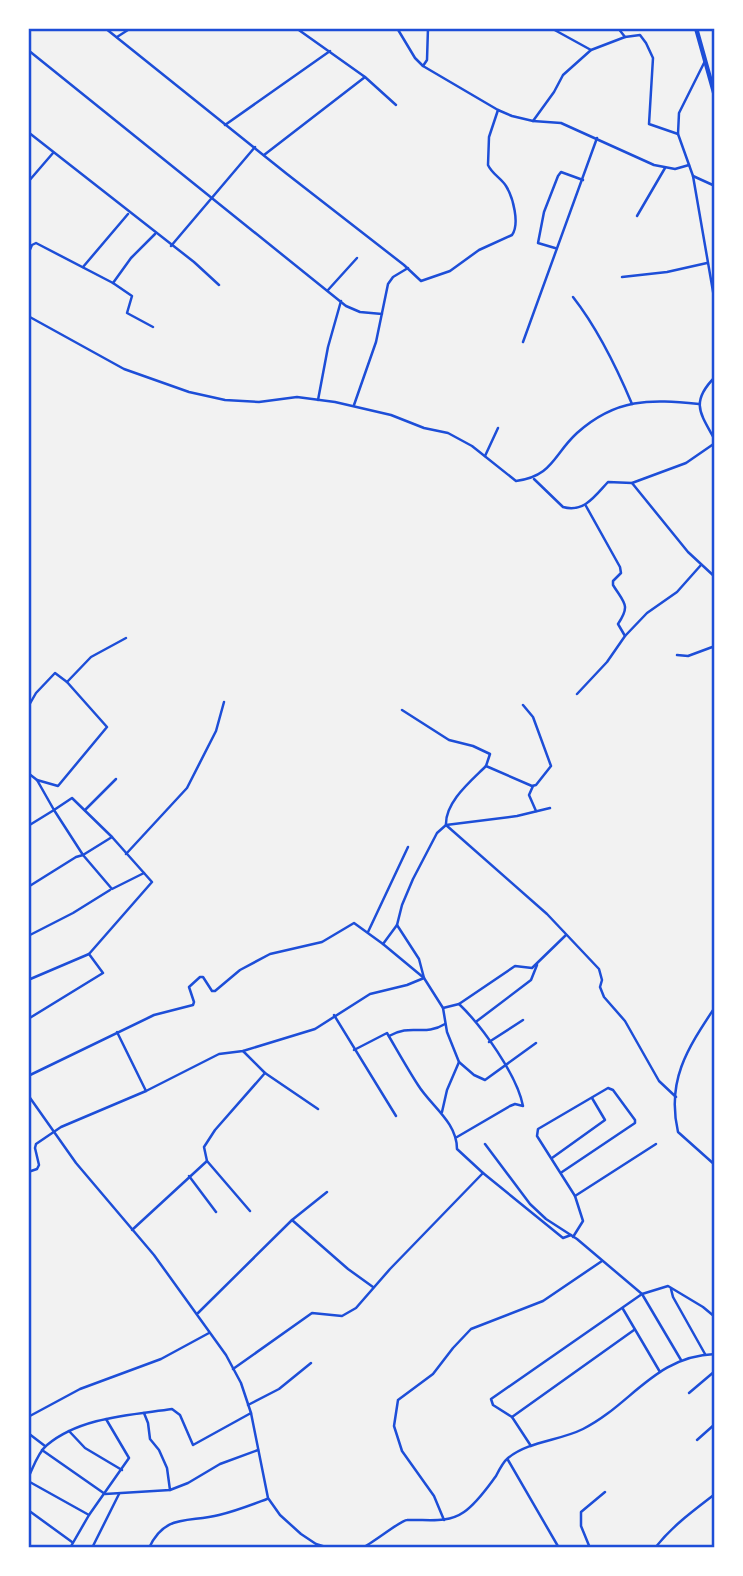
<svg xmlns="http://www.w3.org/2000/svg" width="743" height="1576" viewBox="0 0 743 1576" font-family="'DejaVu Sans',sans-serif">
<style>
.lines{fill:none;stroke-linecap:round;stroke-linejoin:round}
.minor{stroke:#1d4ed8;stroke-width:2.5}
.secondary{stroke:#1d4ed8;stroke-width:4.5}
.neatline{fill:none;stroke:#1d4ed8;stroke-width:2.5}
</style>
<rect width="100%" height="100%" fill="#f2f2f2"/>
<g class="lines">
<g class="minor">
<path d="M105 28 287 174 404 265 421 281 450 271 479 250 512 235C520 224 513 197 506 186 501 178 492 174 488 165L489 137 498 110"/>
<polyline points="296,28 365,77 396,105"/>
<polyline points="397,28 415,58 423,66 498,110 512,116 533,121 561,123 654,165 675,169 689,165"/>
<polyline points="551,28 591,50"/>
<polyline points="117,37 131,28"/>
<polyline points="625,37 640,35 646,43 653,58 649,124 678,134"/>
<polyline points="28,50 346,306 360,312 382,314"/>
<polyline points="705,61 679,113 678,134 693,176 715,303"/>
<polyline points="423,66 427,60 428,28"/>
<polyline points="533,121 554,92 563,75 591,50 625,37 618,28"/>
<polyline points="225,125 330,51"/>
<polyline points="28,132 194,262 219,285"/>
<polyline points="264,155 365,77"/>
<polyline points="693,176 715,186"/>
<polyline points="28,182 53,153"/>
<polyline points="637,216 665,168"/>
<polyline points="171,246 255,147"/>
<polyline points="555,248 538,243 544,212 558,176 561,172 583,180"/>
<polyline points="28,254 32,245 36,243 113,283 132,296 127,313 153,327"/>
<polyline points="83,267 128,214"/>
<polyline points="622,277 667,272 707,263"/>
<polyline points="113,283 131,258 155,234"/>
<polyline points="328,290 357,258"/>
<path d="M573 297C598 329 616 366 632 404"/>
<path d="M28 316 124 369 189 392 225 400 259 402 297 397 335 402 391 415 424 428 448 433 472 446 516 481C553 476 553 455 577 433 616 398 650 399 699 404"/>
<polyline points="523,342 597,138"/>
<path d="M715 377C690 402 700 413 715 440"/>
<polyline points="318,400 328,347 341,301"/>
<polyline points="354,405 376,342 388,284 393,277 408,268"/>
<polyline points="485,456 498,428"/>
<path d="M534 479 563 507C584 513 595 496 608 482L632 483 686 463 715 443"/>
<polyline points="632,483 688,552 715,577"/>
<polyline points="625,636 647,613 677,592 701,565"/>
<polyline points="677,655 688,656 715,646"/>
<polyline points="67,682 91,657 126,638"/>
<path d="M577 694 607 662 625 636 618 624C631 605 624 603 613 585V581L621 573 620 567 586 506"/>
<polyline points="28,707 36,693 55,673 67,682 107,727 58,786 37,780"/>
<polyline points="402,710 449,740 473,746 490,754 486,766 532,786 536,785 551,766 533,717 523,705"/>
<path d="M486 766C471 781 445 802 446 825L547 914 599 969 602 980 600 987 604 997 625 1021 659 1081 676 1097"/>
<polyline points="28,773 37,780 54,810 72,798 112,837 152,882 89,954 103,973 28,1019"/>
<polyline points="533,786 529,795 536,811"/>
<polyline points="85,810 116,779"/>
<polyline points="28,826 54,810 83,855 112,837"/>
<polyline points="126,854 187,788 216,731 224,702"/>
<polyline points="28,887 76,857 83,855 112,889 144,873"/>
<polyline points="368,932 408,847"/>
<polyline points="28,936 73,913 110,890"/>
<polyline points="383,944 397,925 402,905 413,879 437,833 446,825 517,816 550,808"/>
<polyline points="28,980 89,954"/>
<path d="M715 1007C688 1048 666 1080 678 1132L715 1165"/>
<polyline points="443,1008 459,1004"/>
<polyline points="334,1015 396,1116"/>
<polyline points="477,1021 531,980 537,965"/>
<polyline points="117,1032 146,1091"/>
<path d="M389 1036C411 1023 424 1037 445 1024"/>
<polyline points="489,1042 523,1020"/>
<path d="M354 1050 387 1033C397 1050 407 1068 418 1085 431 1106 457 1122 457 1149L483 1173 563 1238 571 1235"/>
<polyline points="243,1051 265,1073 318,1109"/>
<polyline points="28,1076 154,1015 193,1005 194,1002 189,987 200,977 203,977 212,991 215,991 240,970 270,954 322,942 354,923 383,944 424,978 443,1008 447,1032 459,1062 474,1075 485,1080 536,1043"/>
<polyline points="28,1095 76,1163 154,1255 226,1355 241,1383 251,1413 268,1498 280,1515 301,1534 316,1544 329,1548"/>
<polyline points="442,1112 447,1090 459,1062"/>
<path d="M457 1137 510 1106 515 1104 523 1106C517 1075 482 1026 459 1004L515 966 532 968 566 935"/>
<polyline points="485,1144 530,1204 546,1219 577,1239 642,1294 681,1360"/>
<polyline points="552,1158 605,1120 592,1098"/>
<polyline points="28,1172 37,1169 39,1165 35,1148 36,1144 61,1127 146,1091 219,1054 243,1051 315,1029 370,994 407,985 424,978 419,959 397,925"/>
<polyline points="562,1172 635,1123 635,1120 613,1090 608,1088 538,1129 537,1136 575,1196"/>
<polyline points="189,1176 216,1212"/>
<polyline points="250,1211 207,1161 204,1147 215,1130 265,1073"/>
<polyline points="292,1220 348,1269 373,1287"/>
<polyline points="132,1230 207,1161"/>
<polyline points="573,1237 583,1221 575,1196 656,1144"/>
<polyline points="671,1289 673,1297 705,1354"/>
<polyline points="623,1309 660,1372"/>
<polyline points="198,1313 292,1220 327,1192"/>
<polyline points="233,1369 312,1313 342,1316 356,1308 390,1269 483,1173"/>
<polyline points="689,1393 715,1371"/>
<polyline points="248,1405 279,1389 311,1363"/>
<polyline points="144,1413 148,1423 150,1439 159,1450 167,1468 170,1490"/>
<polyline points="28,1417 80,1389 161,1359 209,1333"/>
<polyline points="512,1417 634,1330"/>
<polyline points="69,1431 85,1448 122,1470"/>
<polyline points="28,1433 45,1446"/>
<polyline points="697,1440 715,1424"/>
<polyline points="531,1446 512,1417 493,1405 491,1399 642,1294 668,1286 703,1307 715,1317"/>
<polyline points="42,1450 105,1494 170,1490 188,1483 220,1464 258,1450"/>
<polyline points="508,1460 559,1548"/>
<path d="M28 1478C33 1468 38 1452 47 1445 80 1417 131 1415 172 1409L180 1415 193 1445 251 1413"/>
<polyline points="28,1481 89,1515"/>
<polyline points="28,1510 72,1542"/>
<polyline points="444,1520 434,1496 402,1451 394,1426 398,1400 433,1374 453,1348 471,1329 543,1301 602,1261"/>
<polyline points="28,1545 34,1548"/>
<polyline points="70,1548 89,1515 129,1458 106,1419"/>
<polyline points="92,1548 119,1494"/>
<path d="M149 1548C165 1513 189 1523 219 1515 236 1511 251 1505 267 1499"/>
<path d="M362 1548C373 1543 401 1520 407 1520 426 1519 447 1524 464 1512 477 1503 487 1488 496 1476 499 1470 503 1462 508 1458 529 1441 559 1441 583 1429 631 1405 655 1356 715 1354"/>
<polyline points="590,1548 581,1526 581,1512 605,1492"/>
<path d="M655 1548C672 1526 693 1511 715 1494"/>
</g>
<polyline class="secondary" points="696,28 715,96"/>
</g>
<rect width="743" height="1576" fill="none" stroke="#ffffff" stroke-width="60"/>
<rect x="30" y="30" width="683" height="1516" class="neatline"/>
</svg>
